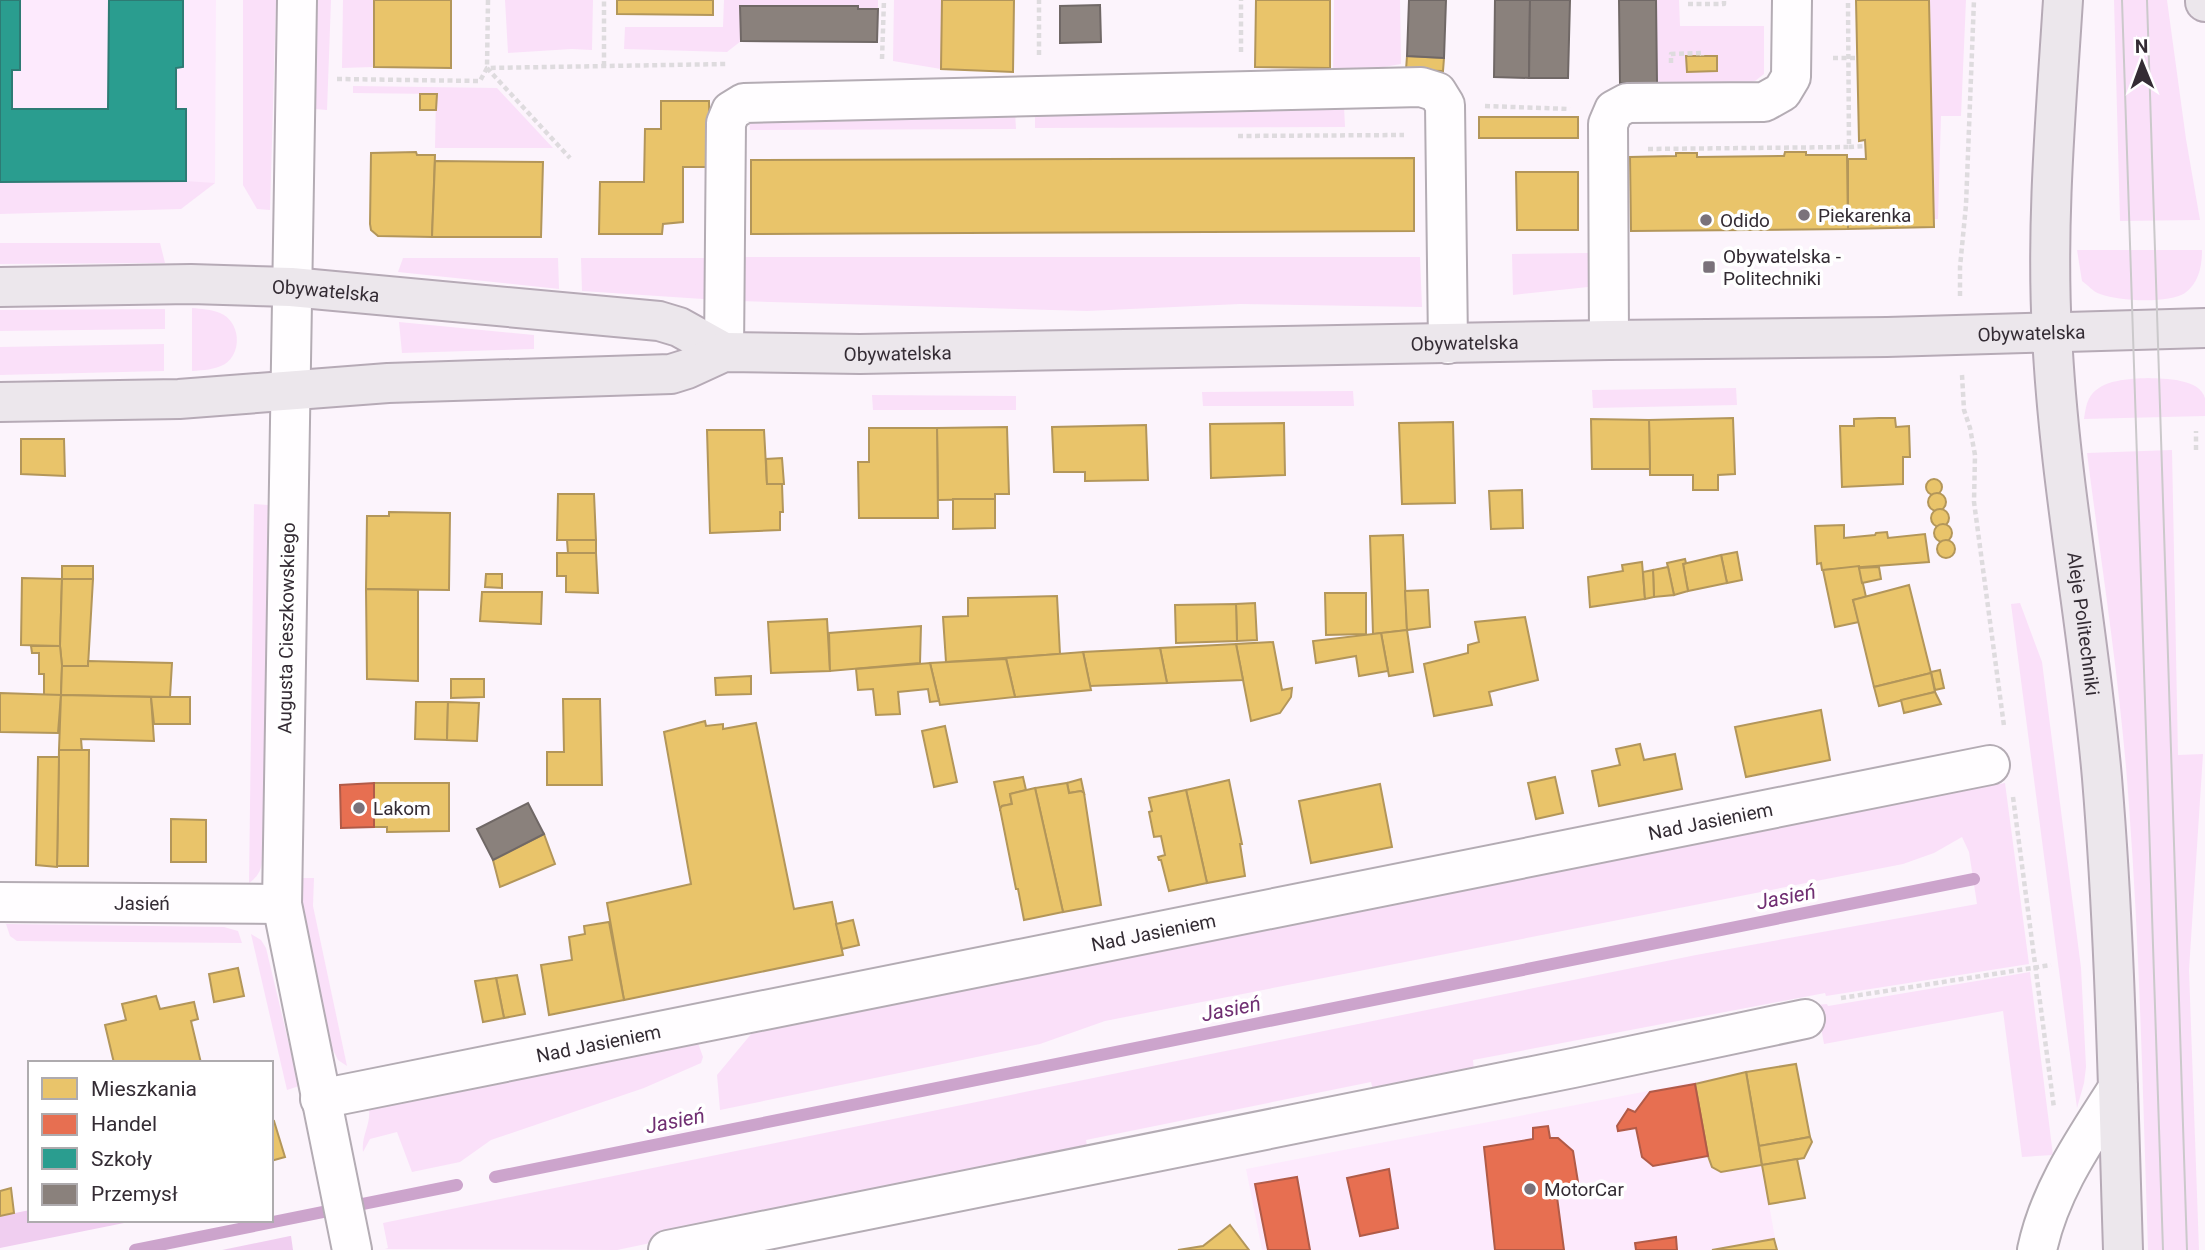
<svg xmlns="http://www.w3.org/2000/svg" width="2205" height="1250" viewBox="0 0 2205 1250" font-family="Roboto,sans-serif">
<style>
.built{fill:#fdeafd}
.green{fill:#fae0f9}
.forest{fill:#f0cef0}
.homes{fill:#e9c46a;stroke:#b3965a;stroke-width:2}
.shops{fill:#e76f51;stroke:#b15b48;stroke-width:2}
.schools{fill:#2a9d8f;stroke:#2d7b74;stroke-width:2}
.industry{fill:#8a817c;stroke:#706866;stroke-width:2}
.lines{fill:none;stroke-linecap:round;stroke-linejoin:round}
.stream{stroke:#cca4cc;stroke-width:12}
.minor-casing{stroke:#b4acb4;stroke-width:42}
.major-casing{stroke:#b6aab6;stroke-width:42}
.path{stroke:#dedbde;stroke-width:4.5;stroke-dasharray:5 3.5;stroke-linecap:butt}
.minor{stroke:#fffdff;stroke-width:38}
.major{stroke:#ece7ec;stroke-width:38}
.tram{stroke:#cbc9cb;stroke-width:2}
.poi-dot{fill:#7a727a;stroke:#fff;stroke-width:2.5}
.labels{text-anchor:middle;stroke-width:7;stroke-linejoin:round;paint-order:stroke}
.poi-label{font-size:19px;fill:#342c34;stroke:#fff;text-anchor:start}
.street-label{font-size:19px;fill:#342c34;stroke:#fff}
.water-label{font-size:21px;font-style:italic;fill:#702f72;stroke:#fff}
</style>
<rect width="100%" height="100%" fill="#fcf4fc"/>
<g class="built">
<polygon points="0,0 216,0 215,183 0,182"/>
<polygon points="1746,1072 1777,1250 1262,1250 1246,1169"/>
</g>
<g class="green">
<polygon points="243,0 276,0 270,210 257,209 243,185"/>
<polygon points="316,0 331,0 327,110 315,109"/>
<polygon points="343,0 374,0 374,67 342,68"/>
<polygon points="505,0 593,0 592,50 572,49 508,53"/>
<polygon points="724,0 878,0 878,9 858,9 857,6 741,6 741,41 727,52 624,49 625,27 723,27"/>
<polygon points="894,0 942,0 941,69 893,61"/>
<polygon points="1334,0 1400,0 1401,64 1333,76"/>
<polygon points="1656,0 1679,0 1680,26 1764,26 1764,74 1755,81 1743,84 1657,83"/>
<polygon points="1930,0 1966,0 1961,116 1941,116 1938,219 1934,219"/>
<polygon points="2114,0 2167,0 2186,139 2200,220 2120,221"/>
<polygon points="353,86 497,88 553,148 435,148 436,94 353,93"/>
<polygon points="1344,107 1345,127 1035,128 1035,113"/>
<polygon points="1015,112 1016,129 750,130 749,117"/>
<polygon points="186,181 215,183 181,209 0,214 0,182"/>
<polygon points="0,243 160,243 165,263 0,264"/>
<path d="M2077 250H2202C2202 266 2199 283 2185 293 2169 304 2117 301 2100 294 2093 292 2088 285 2082 281Z"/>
<polygon points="1589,253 1588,287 1513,295 1512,254"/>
<polygon points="737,257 1420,257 1422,307 1240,304 1087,311 738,301"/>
<polygon points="403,258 558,258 559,289 398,272"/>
<polygon points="581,258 718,258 718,300 582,291"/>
<path d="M192 308C201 309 211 309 220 313 240 321 243 352 225 364 214 370 204 370 192 371Z"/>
<polygon points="165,309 165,329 0,331 0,310"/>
<polygon points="399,322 534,335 534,349 402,353"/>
<polygon points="164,344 164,371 0,375 0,347"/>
<path d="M2148 378C2165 379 2199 378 2205 398 2205 403 2205 411 2205 416L2084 419C2085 413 2086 403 2090 397 2101 379 2130 379 2148 378Z"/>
<polygon points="1736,388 1737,405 1593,408 1592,390"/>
<polygon points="1353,391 1354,406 1203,406 1202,392"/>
<polygon points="872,395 1016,396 1016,410 873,410"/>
<path d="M2172 450 2178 755 2203 754 2189 970 2199 1250H2148C2143 1102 2140 953 2129 806 2121 688 2102 570 2087 453Z"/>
<path d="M254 504 268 505 263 854C262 868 260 875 249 883Z"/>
<polygon points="2020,603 2042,662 2081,968 2086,1067 2084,1083 2077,1108 2011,604"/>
<polygon points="2005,783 2029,964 1826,996 1825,993 1473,1060 1474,1071 1374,1094 1371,1082 1086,1140 1088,1152 617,1250 385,1249 388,1248 383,1223 1696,955 1977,904 1969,852 1962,837 1934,853 1903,864 1105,1021 1040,1044 720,1110 717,1075 752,1033 1851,811"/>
<polygon points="302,878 314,878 313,906 347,1066 338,1060 331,1046 326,1026 303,911"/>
<polygon points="6,924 224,927 238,931 242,943 17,941 10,936"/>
<polygon points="251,934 261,940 266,948 299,1086 287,1090"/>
<polygon points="2030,972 2053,1155 2022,1157 2003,1011 1824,1044 1817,1005 1827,1004 1828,1006"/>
<path d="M698 1043 703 1057 701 1063 644 1088 491 1140 460 1162 412 1172 397 1132 370 1139 363 1152C361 1136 371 1125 369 1109Z"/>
</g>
<g class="forest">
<polygon points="30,1210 30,1220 139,1220 0,1248 0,1216"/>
<polygon points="291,1236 293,1250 222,1250 290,1236"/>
</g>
<g class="homes">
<polygon points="374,0 451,0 451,68 374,67"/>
<polygon points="617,0 713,0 713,15 617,14"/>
<polygon points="942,0 1014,0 1013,72 941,69"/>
<polygon points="1256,0 1330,0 1330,68 1255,67"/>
<polygon points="1856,0 1929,0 1934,227 1848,229 1848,159 1866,159 1865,140 1859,141"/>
<polygon points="1407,56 1444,58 1443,71 1406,70"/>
<polygon points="1686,56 1717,56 1717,71 1687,72"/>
<polygon points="420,94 437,94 436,110 420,110"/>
<polygon points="661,101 709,101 710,167 683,167 683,222 663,224 662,234 599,234 600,182 644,182 645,129 661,129"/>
<rect x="1479" y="117" width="99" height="21"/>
<polygon points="416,152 417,155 435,155 432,237 378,236 371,230 370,224 371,153"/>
<polygon points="1785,152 1806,152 1806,155 1847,155 1848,229 1631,231 1630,157 1676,156 1676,153 1697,153 1697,157 1784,156"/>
<polygon points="1414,158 1414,231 751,234 751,160"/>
<polygon points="435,161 543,162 541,237 432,237"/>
<polygon points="1516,172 1578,172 1578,230 1517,230"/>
<polygon points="1733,418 1735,474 1718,475 1718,490 1693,490 1693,475 1650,475 1649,420"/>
<polygon points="1879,418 1895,418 1896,427 1909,426 1910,457 1903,457 1903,484 1842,487 1840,426 1854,426 1854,419"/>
<polygon points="1591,419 1649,420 1650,469 1592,469"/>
<polygon points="1453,422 1455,503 1402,504 1399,423"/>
<polygon points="1284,423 1285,475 1211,478 1210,424"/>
<polygon points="1146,425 1148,480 1085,481 1085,472 1054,472 1052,427"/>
<polygon points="1007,427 1009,494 995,494 995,499 938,500 937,428"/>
<polygon points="869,428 937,428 938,518 859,518 858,462 869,462"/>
<polygon points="707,430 764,430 767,484 782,484 783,512 780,512 780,530 710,533"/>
<polygon points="21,439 64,439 65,476 21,474"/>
<polygon points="782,458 784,484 767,484 766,459"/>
<circle cx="1934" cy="487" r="8"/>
<polygon points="1522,490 1523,528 1491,529 1489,491"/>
<circle cx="1937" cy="502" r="9"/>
<polygon points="558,494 594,494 596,540 557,540"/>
<polygon points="953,499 995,499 995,528 953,529"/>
<circle cx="1940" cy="518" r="9"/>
<polygon points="389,512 450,513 449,590 366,589 367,516 389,516"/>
<circle cx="1943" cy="533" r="9"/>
<polygon points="1844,525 1844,538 1875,535 1876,533 1887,532 1888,538 1925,534 1929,562 1822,570 1821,563 1817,564 1815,526"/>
<polygon points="1403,535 1407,630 1373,634 1370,536"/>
<polygon points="567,540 596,540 596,553 568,553"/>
<circle cx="1946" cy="549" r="9"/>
<polygon points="1737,552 1742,580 1727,583 1721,555"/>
<polygon points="557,553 596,553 598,593 566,592 566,576 557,576"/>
<polygon points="1721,555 1727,583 1688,591 1683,564"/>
<polygon points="1685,559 1686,563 1683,564 1688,591 1674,595 1667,563"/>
<polygon points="1642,562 1645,599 1590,607 1588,577 1623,571 1622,565"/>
<rect x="62" y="566" width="31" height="13"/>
<polygon points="1859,566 1866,597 1853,600 1859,622 1835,627 1823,570"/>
<polygon points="1668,567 1674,595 1654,597 1653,570"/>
<polygon points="1879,567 1881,579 1862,583 1859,568"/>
<polygon points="1653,570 1654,597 1645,599 1643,572"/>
<polygon points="486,574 502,574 502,588 485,587"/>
<polygon points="22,578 62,579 60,646 21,645"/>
<polygon points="62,579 93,579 88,666 62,666 60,646"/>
<polygon points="1909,585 1931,673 1874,687 1853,600"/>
<polygon points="366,589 418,590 418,681 367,679"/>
<polygon points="1428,590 1430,627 1407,630 1405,591"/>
<polygon points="482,592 542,592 541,624 480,621"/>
<polygon points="1325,593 1366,593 1366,634 1326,635"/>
<polygon points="1057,596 1060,654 946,662 943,617 968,616 968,598"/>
<polygon points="1255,603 1257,640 1237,641 1236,604"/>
<polygon points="1236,604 1237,641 1176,643 1175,605"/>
<polygon points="1525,617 1538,680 1489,692 1492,705 1434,716 1424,664 1468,653 1468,645 1479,642 1475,622"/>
<polygon points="827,619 830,671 771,673 768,622"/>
<polygon points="921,626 920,663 830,671 829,633"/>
<polygon points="1407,630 1413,672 1389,676 1381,633"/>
<polygon points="1381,633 1388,671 1359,676 1356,656 1316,663 1313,641"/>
<polygon points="1273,642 1282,690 1292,688 1291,697 1280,713 1251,721 1236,644"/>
<polygon points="1236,644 1243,680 1167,683 1160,648"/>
<polygon points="31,646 60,646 62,666 61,695 44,695 44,674 39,674 39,653 32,653"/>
<polygon points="1160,648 1167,683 1090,686 1083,652"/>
<polygon points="1083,652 1091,690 1015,697 1006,658"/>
<polygon points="1006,659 1015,697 940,705 930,663"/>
<polygon points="88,661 172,663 170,697 61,695 62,666 88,666"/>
<polygon points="930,663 939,701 930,702 928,689 898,692 900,714 876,715 873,689 858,690 856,669"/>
<polygon points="1940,670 1944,688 1935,690 1931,672"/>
<polygon points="1931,673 1935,692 1879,706 1874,687"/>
<polygon points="751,676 751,694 716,695 715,678"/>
<polygon points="451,679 484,679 484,697 451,698"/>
<polygon points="1935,692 1941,704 1904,713 1901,700"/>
<polygon points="0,693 61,695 58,733 0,732"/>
<polygon points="61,695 151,697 154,741 81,739 82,751 59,750"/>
<polygon points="151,697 190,697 190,724 154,724"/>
<polygon points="563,699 600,699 602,785 547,785 547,752 564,752"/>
<polygon points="416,702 448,702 447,740 415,739"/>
<polygon points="448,702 479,703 477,741 447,740"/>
<polygon points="1821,710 1830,760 1746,777 1735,727"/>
<polygon points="705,721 706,726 723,724 723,729 756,723 794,909 832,902 843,955 624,1000 607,903 691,884 664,732"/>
<polygon points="945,726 957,782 934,787 922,731"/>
<polygon points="1640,744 1644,760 1675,754 1682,789 1599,806 1592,771 1620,765 1616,749"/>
<polygon points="59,750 89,750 88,866 57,866"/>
<polygon points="38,757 59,757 57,867 36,865"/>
<polygon points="1023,777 1026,790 1010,794 1012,804 1002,806 1000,809 994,782"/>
<polygon points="1555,777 1563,813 1536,819 1528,783"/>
<polygon points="1081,779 1084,793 1081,791 1069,793 1067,783"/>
<polygon points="1229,780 1242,844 1240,844 1245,876 1207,883 1186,790"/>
<polygon points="374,783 449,783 449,831 387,832 387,827 374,827"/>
<polygon points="1067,783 1069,793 1081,791 1084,793 1101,905 1063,912 1035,788"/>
<polygon points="1380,784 1392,847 1311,863 1299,801"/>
<polygon points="1035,788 1063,912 1024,920 1018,889 1016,889 1000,809 1002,806 1012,804 1010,794"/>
<polygon points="1186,790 1207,883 1169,891 1161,860 1159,860 1158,857 1165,855 1161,836 1154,837 1149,812 1152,811 1149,798"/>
<polygon points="171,819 206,820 206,862 171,862"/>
<polygon points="544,834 555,864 500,887 493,860"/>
<polygon points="853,920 859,945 842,949 836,924"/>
<polygon points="609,922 624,1000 549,1015 541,965 572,960 569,937 585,934 584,926"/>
<polygon points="238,968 244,996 214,1002 209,974"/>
<polygon points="517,975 525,1014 504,1018 496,978"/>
<polygon points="496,978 504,1018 483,1022 475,981"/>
<polygon points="156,996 160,1009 194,1002 198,1019 191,1021 201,1063 114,1063 105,1025 126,1020 122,1004"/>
<polygon points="1796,1064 1810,1137 1759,1146 1746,1072"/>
<polygon points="1746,1072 1762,1165 1721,1172 1712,1167 1708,1156 1695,1084"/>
<polygon points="274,1121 285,1157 271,1161 271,1122"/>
<polygon points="1810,1137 1812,1142 1804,1158 1762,1165 1759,1146"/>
<polygon points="1797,1159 1805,1198 1769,1204 1762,1165"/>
<polygon points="11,1188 14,1213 0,1216 0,1191"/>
<polygon points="1230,1225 1249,1250 1178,1250 1203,1246"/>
<polygon points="1774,1239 1777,1250 1712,1250"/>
</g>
<g class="shops">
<polygon points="374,783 374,827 341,828 340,785"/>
<polygon points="1695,1084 1708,1156 1653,1166 1642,1157 1636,1128 1618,1131 1617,1126 1628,1109 1635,1112 1650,1092"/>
<polygon points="1548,1126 1550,1138 1558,1138 1573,1151 1578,1182 1564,1196 1557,1197 1564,1250 1495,1250 1484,1147 1533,1139 1533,1128"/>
<polygon points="1389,1169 1398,1228 1360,1236 1347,1178"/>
<polygon points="1297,1177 1310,1250 1268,1250 1255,1184"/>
<polygon points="1676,1237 1677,1250 1636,1250 1635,1243"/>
</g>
<polygon class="schools" points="0,0 20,0 20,70 12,70 12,109 108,109 109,0 183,0 183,67 176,68 176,109 186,109 186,181 0,182"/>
<g class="industry">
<polygon points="1409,0 1446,0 1444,58 1407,56"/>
<polygon points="1495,0 1530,0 1529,78 1494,77"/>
<polygon points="1530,0 1570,0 1568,78 1529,78"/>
<polygon points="1619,0 1656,0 1657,83 1620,83"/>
<polygon points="1100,5 1101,42 1060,43 1060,6"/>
<polygon points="740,6 858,6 858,9 878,9 877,42 741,41"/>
<polygon points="528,803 544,834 493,860 477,829"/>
</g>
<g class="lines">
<g class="stream">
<polyline points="495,1177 1974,879"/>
<polyline points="135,1250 457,1185"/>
</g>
<defs>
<g id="minor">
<polyline points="297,0 282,904 352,1250"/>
<polyline points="1609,340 1608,124 1614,110 1627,103 1764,102 1782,92 1791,77 1792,0"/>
<polyline points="724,352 726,123 731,111 744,103 1421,87 1437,92 1445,105 1448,344"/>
<path id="s1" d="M0 902 282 904"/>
<path id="s2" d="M320 1099 1990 765"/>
<polyline points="668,1250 1573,1068 1805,1019"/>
<path d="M2037 1250C2050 1189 2085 1140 2118 1088"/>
</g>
<g id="major">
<path id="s3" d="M2063 0C2056 111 2046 222 2052 334 2059 483 2089 629 2102 778 2115 935 2118 1093 2123 1250"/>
<polyline points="2205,0 2205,2"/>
<path id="s4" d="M0 287 191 284 291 287 659 321 679 327 724 352"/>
<path id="s5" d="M0 402 179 399 388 383 671 374 687 369 724 352 860 354 1609 340 1887 337 2205 328"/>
</g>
</defs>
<use href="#minor" class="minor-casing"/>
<use href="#major" class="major-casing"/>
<g class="path">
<polyline points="488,0 487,68 570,158"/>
<polyline points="1688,4 1724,4 1724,0"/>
<polyline points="1241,52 1241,0"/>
<polyline points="1039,55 1039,0"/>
<polyline points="1833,58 1857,58"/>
<polyline points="882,59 884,0"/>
<polyline points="1671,63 1671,54 1702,53 1702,56"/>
<polyline points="604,66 604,0"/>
<polyline points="337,79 480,81 487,68 727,64"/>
<polyline points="1485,106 1570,109"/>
<polyline points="1238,136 1404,135"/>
<polyline points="1849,147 1865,146"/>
<polyline points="1648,149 1849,147 1848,0"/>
<polyline points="1960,296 1960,267 1966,205 1974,0"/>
<polyline points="1962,375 1964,410 1970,428 1975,455 1974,502 2004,726"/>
<polyline points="2196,450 2196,431"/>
<polyline points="2013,797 2054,1108"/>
<polyline points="1841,998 2051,965"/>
</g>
<use href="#minor" class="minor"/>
<use href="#major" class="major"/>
<g class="tram">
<polyline points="2122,0 2163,1250"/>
<polyline points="2147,0 2187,1250"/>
</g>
</g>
<g class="poi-dot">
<circle cx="1804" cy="215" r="7"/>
<circle cx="1706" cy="220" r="7"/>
<rect x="1702" y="260" width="14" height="14" rx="3.5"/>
<circle cx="359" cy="808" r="7"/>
<circle cx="1530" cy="1189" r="7"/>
</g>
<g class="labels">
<g class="poi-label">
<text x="1818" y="222">Piekarenka</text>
<text x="1720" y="227">Odido</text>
<text x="1723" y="263">Obywatelska -<tspan x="1723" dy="22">Politechniki</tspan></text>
<text x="373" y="815">Lakom</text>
<text x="1544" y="1196">MotorCar</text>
</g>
<g class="street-label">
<text dy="7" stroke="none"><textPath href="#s4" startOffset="326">Obywatelska</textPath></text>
<text dy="7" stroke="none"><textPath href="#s5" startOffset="2037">Obywatelska</textPath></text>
<text dy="7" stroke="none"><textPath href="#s5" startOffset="1470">Obywatelska</textPath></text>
<text dy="7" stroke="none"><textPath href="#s5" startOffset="903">Obywatelska</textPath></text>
<text dy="7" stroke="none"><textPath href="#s3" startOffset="626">Aleje Politechniki</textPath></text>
<text transform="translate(286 628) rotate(-89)" y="7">Augusta Cieszkowskiego</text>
<text dy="7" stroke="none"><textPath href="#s2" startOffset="1418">Nad Jasieniem</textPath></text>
<text dy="7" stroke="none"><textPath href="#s1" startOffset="142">Jasień</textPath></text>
<text dy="7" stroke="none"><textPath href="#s2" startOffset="850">Nad Jasieniem</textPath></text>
<text dy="7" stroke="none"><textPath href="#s2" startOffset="284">Nad Jasieniem</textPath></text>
</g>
<g class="water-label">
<text transform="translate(1786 897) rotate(-11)" y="7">Jasień</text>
<text transform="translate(1231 1009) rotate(-11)" y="7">Jasień</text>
<text transform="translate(675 1121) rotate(-11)" y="7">Jasień</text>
</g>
</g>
<rect x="28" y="1061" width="245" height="161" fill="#ffffff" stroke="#aeabae" stroke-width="2"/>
<rect x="42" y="1078" width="35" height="21" fill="#e9c46a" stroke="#aeabae" stroke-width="2"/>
<text x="91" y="1096" font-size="21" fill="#342c34">Mieszkania</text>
<rect x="42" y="1114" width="35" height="21" fill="#e76f51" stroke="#aeabae" stroke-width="2"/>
<text x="91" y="1131" font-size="21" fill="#342c34">Handel</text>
<rect x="42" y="1148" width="35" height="21" fill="#2a9d8f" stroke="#aeabae" stroke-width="2"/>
<text x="91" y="1166" font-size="21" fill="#342c34">Szkoły</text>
<rect x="42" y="1184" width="35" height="21" fill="#8a817c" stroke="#aeabae" stroke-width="2"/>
<text x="91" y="1201" font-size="21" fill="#342c34">Przemysł</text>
<g transform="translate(2142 63) rotate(359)" stroke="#ffffff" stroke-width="5" paint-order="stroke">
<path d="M0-5L12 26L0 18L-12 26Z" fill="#342c34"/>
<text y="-10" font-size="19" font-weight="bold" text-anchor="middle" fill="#342c34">N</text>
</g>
</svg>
